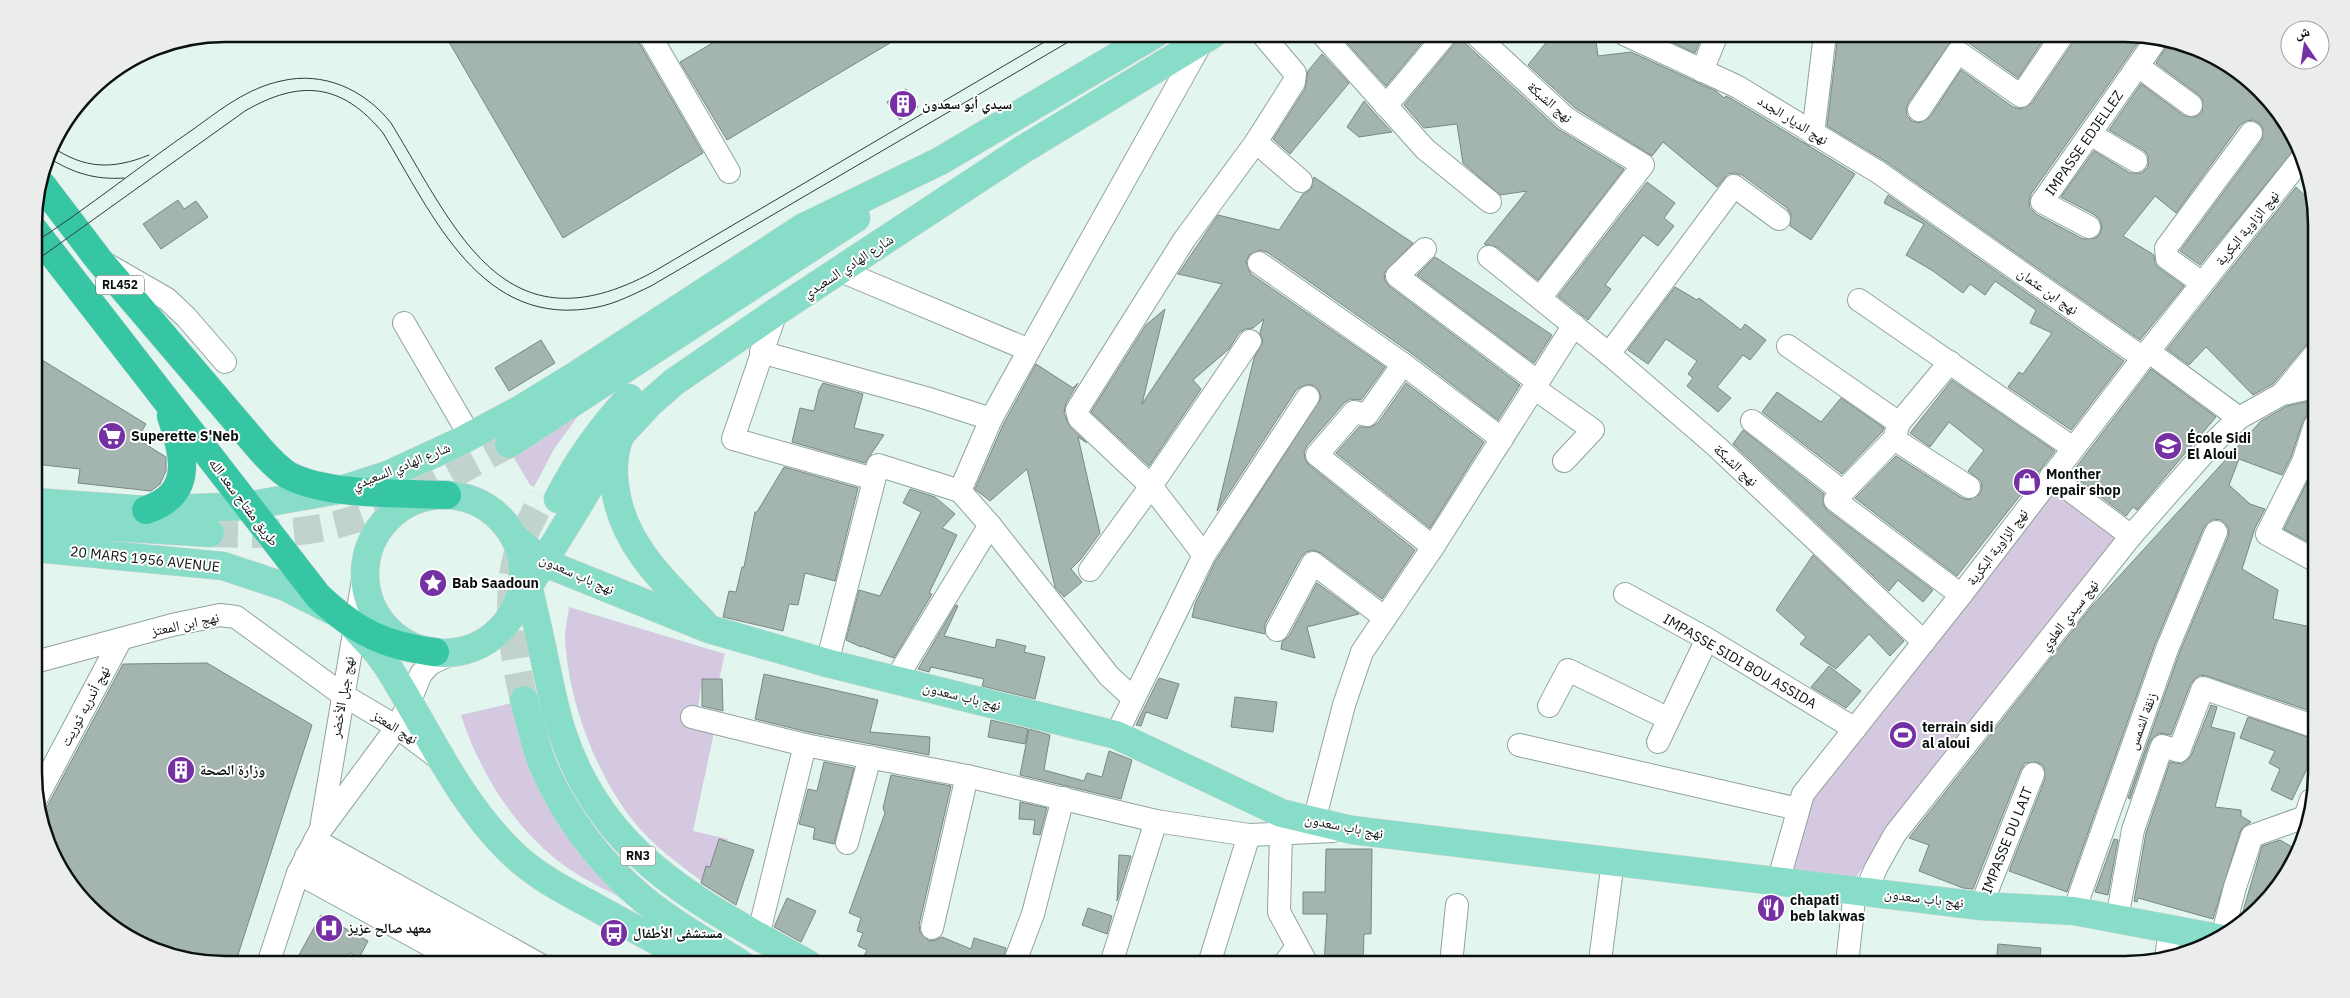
<svg xmlns="http://www.w3.org/2000/svg" width="2350" height="998" viewBox="0 0 2350 998" font-family="'IBM Plex Sans','Noto Naskh Arabic',sans-serif">
<style>
.green{fill:#d5c9e1}
.building{fill:#a4b5af;stroke:#788983}
.lines{fill:none;stroke-linecap:round;stroke-linejoin:round}
.major-tunnel{stroke:#c2d3cd;stroke-width:28;stroke-dasharray:28 14;stroke-linecap:butt}
.minor-casing{stroke:#92a39e;stroke-width:24}
.major-casing{stroke:#d3d4d4;stroke-width:29}
.highway-casing{stroke:#d3d4d4;stroke-width:29}
.minor{stroke:#fff;stroke-width:22}
.major{stroke:#87ddc8;stroke-width:28}
.highway{stroke:#37c6a4;stroke-width:28}
.tram{stroke:#343c39;stroke-width:1}
.labels{text-anchor:middle;stroke-width:4;stroke-linejoin:round;paint-order:stroke}
.shield{fill:#fff;stroke:#545857;stroke-width:1}
.shield-label{font-size:12px;font-weight:bold;fill:#0b110f}
.street-label{font-size:14px;fill:#0b110f;stroke:#fff}
.poi-label{font-size:14px;font-weight:bold;fill:#0b110f;stroke:#fff;text-anchor:start}
.rim{fill:none;stroke:#0b110f;stroke-width:2.5}
</style>
<rect width="100%" height="100%" fill="#e2f5ee"/>
<g class="green">
<polygon points="581,412 554,449 534,487 530,485 513,456"/>
<polygon points="2051,485 2125,539 1879,845 1854,880 1782,872 1806,801"/>
<path d="M569 607 725 654 718 683 702 681 698 708 718 714 693 831 728 839 708 886C681 865 652 846 631 818 594 770 568 698 565 638 565 628 568 617 569 607Z"/>
<path d="M516 702 634 904C612 893 590 883 569 869 517 833 480 774 461 715Z"/>
</g>
<g class="building">
<polygon points="462,34 634,34 703,153 563,238 449,42"/>
<polygon points="728,34 905,34 727,140 680,62"/>
<polygon points="1339,34 1429,34 1386,86"/>
<polygon points="1459,34 1466,44 1558,129 1624,169 1538,280 1497,247 1484,244 1527,191 1500,195 1463,163 1457,124 1424,128 1404,105 1456,42"/>
<polygon points="1553,34 1595,34 1598,56 1631,52 1716,91 1724,98 1726,96 1732,99 1855,174 1811,240 1790,226 1791,214 1787,208 1742,175 1735,173 1728,174 1717,187 1663,142 1652,156 1575,108 1528,65"/>
<polygon points="1662,34 1703,34 1695,53 1661,37"/>
<polygon points="1838,34 2047,34 2018,78 1966,41 1959,39 1952,40 1908,103 1906,110 1907,116 1912,121 1919,123 1930,117 1961,70 2013,107 2020,109 2032,103 2074,41 2076,34 2125,34 2142,37 2031,194 2029,201 2030,208 2036,214 2083,239 2096,238 2100,234 2102,227 2100,220 2095,215 2061,197 2094,151 2130,173 2142,173 2148,167 2148,155 2143,150 2109,130 2141,84 2184,116 2196,117 2202,112 2203,100 2199,95 2156,63 2169,42 2198,48 2241,73 2277,108 2298,145 2200,265 2180,251 2262,140 2263,128 2259,123 2253,120 2246,121 2240,125 2176,213 2155,196 2123,236 2154,255 2155,264 2159,268 2184,286 2140,340 1885,161 1827,126"/>
<polygon points="1322,54 1349,83 1290,154 1273,139 1305,89 1308,71"/>
<polygon points="906,89 918,107 900,120 887,102"/>
<polygon points="1364,101 1377,116 1392,132 1359,137 1347,127"/>
<polygon points="1314,177 1413,243 1384,273 1385,280 1389,286 1520,385 1498,420 1411,353 1267,252 1260,250 1249,255 1246,262 1251,274 1385,367 1361,400 1350,399 1344,403 1307,446 1304,452 1305,459 1309,465 1415,550 1382,599 1321,553 1313,550 1306,552 1301,557 1265,624 1265,634 1192,617 1195,604 1215,562 1321,398 1319,391 1315,386 1308,384 1297,389 1217,511 1254,358 1263,342 1260,333 1264,319 1253,328 1245,329 1239,333 1229,349 1193,380 1201,389 1149,466 1091,412 1146,325 1165,309 1142,404 1222,284 1178,274 1218,215 1279,230 1303,194 1311,189"/>
<polygon points="1647,182 1675,203 1664,218 1674,226 1658,246 1643,235 1605,285 1611,289 1588,320 1558,296"/>
<polygon points="2296,187 2315,205 2315,341 2305,346 2273,384 2253,395 2206,347 2189,365 2167,349"/>
<polygon points="1888,195 2124,361 2071,430 2008,387 2019,372 2023,374 2052,333 2030,323 2036,310 1995,281 1985,295 1970,284 1963,293 1933,271 1906,255 1924,224 1884,203"/>
<polygon points="178,200 184,209 196,201 208,217 161,249 143,224"/>
<polygon points="1435,257 1552,335 1534,363 1417,275"/>
<polygon points="1675,287 1697,300 1699,298 1741,330 1745,324 1766,340 1750,360 1743,355 1717,387 1731,398 1718,412 1687,386 1693,378 1688,374 1697,361 1666,339 1648,364 1628,350"/>
<polygon points="541,340 555,363 509,391 495,368"/>
<polygon points="34,355 146,424 137,439 166,457 166,471 160,484 151,491 78,483 80,469 35,464"/>
<polygon points="1036,364 1073,388 1078,383 1066,403 1064,413 1070,427 1087,443 1078,437 1100,533 1081,559 1071,569 1082,582 1064,597 1055,587 1027,469 990,501 975,489 1003,425"/>
<polygon points="2151,369 2216,417 2137,510 2133,507 2126,516 2071,474"/>
<polygon points="1952,380 2055,451 1957,576 1855,498 1896,456 1962,498 1969,500 1980,494 1982,488 1981,481 1968,471 1984,450 1949,422 1930,447 1910,433"/>
<polygon points="823,383 863,394 854,428 884,435 865,463 792,442 800,408 814,411 819,390"/>
<polygon points="1406,383 1484,442 1430,528 1336,453 1359,427 1371,427 1378,423"/>
<polygon points="1777,392 1821,422 1841,398 1884,428 1882,432 1842,474 1762,412"/>
<polygon points="2315,400 2314,412 2307,415 2303,421 2291,457 2282,475 2239,459 2229,485 2250,504 2265,509 2255,528 2242,569 2278,590 2273,619 2316,628 2316,713 2207,676 2200,675 2191,683 2171,735 2159,733 2150,741 2130,799 2128,798 2179,654 2228,537 2229,530 2226,524 2221,520 2214,519 2204,527 2155,644 2067,892 2009,871 2045,779 2044,766 2037,762 2025,763 2021,769 1973,889 1963,888 1919,871 1929,845 1909,838 2092,606 2261,421 2287,406"/>
<polygon points="1743,430 1824,494 1823,504 1827,510 1933,590 1923,602 1898,580 1889,591 1733,444"/>
<polygon points="2315,466 2316,535 2316,546 2284,529"/>
<polygon points="784,467 858,488 835,581 805,573 798,605 789,604 783,631 723,617 729,591 736,592 742,567 744,567 755,512 757,512"/>
<polygon points="910,489 935,497 955,514 942,528 957,535 929,593 932,594 894,658 861,646 861,647 846,640 859,590 880,596 921,512 903,503"/>
<polygon points="1813,555 1904,641 1890,656 1869,634 1836,669 1800,644 1806,637 1776,610"/>
<polygon points="1317,583 1359,614 1307,627 1315,658 1281,649 1282,642 1289,636"/>
<polygon points="956,605 958,606 944,636 995,648 997,639 1026,646 1024,652 1045,657 1035,699 982,686 984,679 931,667 929,672 918,669"/>
<polygon points="207,663 312,725 235,964 225,964 152,950 109,925 73,890 48,846 40,815 48,805 123,664"/>
<polygon points="1829,666 1861,691 1846,708 1811,687"/>
<polygon points="764,674 878,700 870,732 930,737 929,755 808,732 755,719"/>
<polygon points="1159,678 1179,684 1167,719 1146,712 1141,726 1136,725"/>
<polygon points="702,679 722,679 723,711 702,706"/>
<polygon points="1235,697 1277,702 1273,732 1231,727"/>
<polygon points="2211,705 2217,707 2211,727 2235,733 2215,807 2241,810 2241,816 2251,822 2243,827 2240,832 2213,919 2138,898 2137,902 2134,901 2146,833 2170,762 2182,764 2191,756"/>
<polygon points="2248,717 2316,740 2316,750 2292,800 2271,790 2280,769 2269,763 2275,751 2240,738"/>
<polygon points="991,720 1028,729 1025,744 988,737"/>
<polygon points="1029,729 1050,735 1044,770 1084,781 1087,773 1102,777 1109,751 1132,760 1121,799 1020,775"/>
<polygon points="824,762 854,768 834,844 813,839 815,828 799,824 808,789 817,791"/>
<polygon points="891,775 951,786 919,925 920,932 929,941 936,940 942,937 971,949 974,938 1006,948 1001,964 860,964 867,950 858,946 863,933 857,931 861,918 849,913 885,813 883,808"/>
<polygon points="1020,802 1047,808 1040,835 1033,834 1035,820 1019,819"/>
<polygon points="719,839 754,850 736,905 701,883 706,866 710,867"/>
<polygon points="2114,839 2118,840 2108,895 2095,892"/>
<polygon points="2280,840 2299,851 2277,890 2239,925 2262,846"/>
<polygon points="1326,849 1372,849 1371,934 1364,934 1363,964 1324,964 1327,914 1303,914 1303,892 1325,892"/>
<polygon points="1119,855 1131,856 1117,901"/>
<polygon points="787,898 816,911 801,942 774,927"/>
<polygon points="1088,908 1112,916 1107,934 1082,925"/>
<polygon points="321,915 368,941 359,958 350,953 344,964 294,964"/>
<polygon points="1998,944 2041,948 2039,964 1996,964"/>
</g>
<g class="lines">
<g class="major-tunnel">
<path d="M210 533C256 535 304 535 349 521 405 504 457 471 509 444"/>
<path d="M524 700C514 660 506 605 515 564 520 540 532 518 543 497"/>
</g>
<defs>
<g id="minor">
<polyline points="649,34 729,172"/>
<polyline points="1322,34 1425,149 1490,202"/>
<polyline points="1475,34 1567,119 1643,165 1540,298"/>
<polyline points="1624,34 1738,87 1878,172 2143,358"/>
<polyline points="2138,66 2191,105"/>
<polyline points="1702,71 1717,34"/>
<polyline points="1386,106 1446,34"/>
<polyline points="1919,110 1958,52 2021,96 2063,34"/>
<polyline points="1813,134 1825,34"/>
<polyline points="2090,134 2136,161"/>
<polyline points="1256,142 1301,181"/>
<polyline points="2089,227 2042,202 2156,40"/>
<polyline points="1425,249 1397,276 1538,382"/>
<polyline points="1489,257 1609,354 1716,446 1924,642"/>
<polyline points="1259,263 1403,364 1502,439"/>
<polyline points="108,265 167,299 186,317 225,362"/>
<polyline points="841,271 1029,350"/>
<polyline points="2202,283 2167,258 2166,248 2251,133"/>
<polyline points="1859,300 2073,448"/>
<polyline points="776,312 733,439 874,479"/>
<polyline points="404,323 470,436"/>
<polyline points="1788,346 1899,423"/>
<polyline points="2148,351 2239,418"/>
<polyline points="761,352 926,398 991,419"/>
<polyline points="1609,354 1734,186 1779,219"/>
<polyline points="1950,362 1899,423 1894,439 1835,500 1961,595"/>
<polyline points="1403,364 1367,415 1354,412 1317,455 1433,547"/>
<polyline points="1534,388 1593,430 1564,461"/>
<polyline points="2282,394 2315,354"/>
<polyline points="1752,421 1843,492"/>
<polyline points="2315,425 2303,462 2267,534 2316,561"/>
<polyline points="1894,439 1969,487"/>
<polyline points="2051,476 2131,536"/>
<polyline points="1204,555 1151,486 1079,418 1077,410 1184,240 1256,142 1294,82 1295,73 1262,34"/>
<polyline points="1090,570 1151,486 1250,341"/>
<polyline points="1625,594 1707,639 1855,729"/>
<polyline points="1277,630 1313,563 1385,618"/>
<polyline points="35,662 172,625 220,615 236,617 343,695 397,727 438,758"/>
<polyline points="827,663 878,465 960,491"/>
<polyline points="896,679 990,525"/>
<polyline points="1133,698 1109,676 990,525 960,491 991,419 1008,388 1203,40"/>
<polyline points="1549,706 1568,670 1667,718"/>
<polyline points="692,717 805,745 967,776 1156,821 1249,835 1333,831"/>
<polyline points="1116,735 1204,555 1308,397"/>
<polyline points="1658,742 1707,639"/>
<polyline points="1519,745 1798,809"/>
<polyline points="36,799 121,639"/>
<polyline points="1314,821 1344,705 1362,652 1433,547 1574,325"/>
<polyline points="321,828 366,562"/>
<polyline points="1281,833 1279,912 1307,964"/>
<polyline points="315,840 539,964"/>
<polyline points="847,843 870,757"/>
<polyline points="306,856 501,964"/>
<polyline points="298,873 464,964"/>
<polyline points="1778,882 1803,794 1961,595 2143,358 2303,157"/>
<polyline points="1866,891 1876,868 1895,834 2131,536 2212,444 2239,418 2282,394 2315,387"/>
<polyline points="1981,906 2033,774"/>
<polyline points="2074,911 2167,649 2216,532"/>
<polyline points="2117,919 2133,830 2162,746 2179,751 2203,688 2316,727"/>
<polyline points="932,928 967,776"/>
<polyline points="758,936 805,745"/>
<polyline points="2222,937 2235,887 2252,836 2305,817 2311,800"/>
<polyline points="2166,958 2170,929"/>
<polyline points="1600,961 1613,861"/>
<polyline points="268,964 298,873 320,831 397,727 409,703 421,674 430,664 457,651"/>
<polyline points="1014,964 1033,914 1063,798"/>
<polyline points="1111,964 1156,821"/>
<polyline points="1209,964 1249,835"/>
<polyline points="1284,964 1297,947"/>
<polyline points="1451,964 1457,905"/>
<polyline points="1847,964 1855,890"/>
</g>
<g id="major">
<polyline points="509,444 856,218"/>
<path d="M617 445C613 459 613 473 615 487 622 544 665 583 703 622"/>
<circle cx="444" cy="574" r="79"/>
<path d="M558 499C577 462 600 429 629 398"/>
<polyline points="35,502 146,510 247,506 344,489 390,474 457,443 521,409 578,374 804,227 940,161 1155,34"/>
<polyline points="35,522 210,533"/>
<polyline points="515,538 545,563 709,629 827,663 1116,735 1281,813 1352,830 1981,906 2074,911 2218,938"/>
<polyline points="35,548 223,566 286,587 331,610"/>
<path d="M526 576C531 600 537 623 542 647 548 675 553 704 562 732 603 858 701 904 808 964"/>
<polyline points="514,610 623,432 650,403 674,382 776,312 1022,150 1213,34"/>
<path d="M354 627 377 652 388 667C427 729 457 799 510 851 534 875 565 891 595 907 630 926 664 945 699 964"/>
<path d="M524 700C530 721 534 743 542 763 563 814 600 864 643 899 673 924 708 943 741 964"/>
</g>
<g id="highway">
<path d="M42 185 99 260 260 449C268 458 277 468 288 475 326 496 403 493 447 495"/>
<path d="M34 230 318 596C355 631 384 646 435 652"/>
<path d="M146 510C195 494 184 454 171 416"/>
</g>
</defs>
<use href="#minor" class="minor-casing"/>
<use href="#major" class="major-casing"/>
<use href="#highway" class="highway-casing"/>
<use href="#minor" class="minor"/>
<use href="#major" class="major"/>
<use href="#highway" class="highway"/>
<g class="tram">
<path d="M52 147C85 169 112 170 149 155"/>
<path d="M49 158C73 173 95 180 124 178"/>
<path d="M34 243C89 207 141 165 195 128 221 109 248 88 281 81 323 71 364 89 391 123 457 231 504 353 653 272L1058 34"/>
<path d="M34 262 245 111C300 79 342 83 383 133 433 215 481 331 598 307 617 303 634 294 651 286L1082 34"/>
</g>
</g>
<defs>
<symbol id="building-disc" viewBox="-11 -11 22 22"><circle r="9.5" fill="#7530a4" stroke="#fff"/><path d="M-4-6H4V6H1V3H-1V6H-4ZM-2.5-4.3h1.7v1.8h-1.7ZM.8-4.3h1.7v1.8H.8ZM-2.5-1h1.7V.8h-1.7ZM.8-1h1.7V.8H.8Z" fill="#fff"/></symbol>
<symbol id="supermarket-disc" viewBox="-11 -11 22 22"><circle r="9.5" fill="#7530a4" stroke="#fff"/><path d="M-6-5.5h2.5l.6 2H6L4.5 2H-2.5L-4.4-4H-6ZM-1.5 3.2a1.3 1.3 0 1 0 .1 0ZM3 3.2a1.3 1.3 0 1 0 .1 0Z" fill="#fff"/></symbol>
<symbol id="school-disc" viewBox="-11 -11 22 22"><circle r="9.5" fill="#7530a4" stroke="#fff"/><path d="M0-5L7-2L0 1L-7-2ZM-4 1L0 2.5L4 1V4Q0 6-4 4Z" fill="#fff"/></symbol>
<symbol id="shop-disc" viewBox="-11 -11 22 22"><circle r="9.5" fill="#7530a4" stroke="#fff"/><path d="M-5-2.5h2.3a2.7 3.5 0 0 1 5.4 0H5L5.5 6h-11ZM-1.5-2.5h3a1.5 2.3 0 0 0-3 0Z" fill="#fff"/></symbol>
<symbol id="sight-disc" viewBox="-11 -11 22 22"><circle r="9.5" fill="#7530a4" stroke="#fff"/><path d="M0-6L1.8-2.2L6-1.7L2.9 1.2L3.7 5.4L0 3.3L-3.7 5.4L-2.9 1.2L-6-1.7L-1.8-2.2Z" fill="#fff"/></symbol>
<symbol id="stadium-disc" viewBox="-11 -11 22 22"><circle r="9.5" fill="#7530a4" stroke="#fff"/><path d="M0-5a6.5 5 0 1 0 0 10a6.5 5 0 1 0 0-10ZM-3.5-1.8h7v3.6h-7Z" fill="#fff"/></symbol>
<symbol id="restaurant-disc" viewBox="-11 -11 22 22"><circle r="9.5" fill="#7530a4" stroke="#fff"/><path d="M-5-6h1v4h1v-4h1v4h1v-4h1v5L-1.5 .5V6h-2V.5L-5-1ZM5-6V6H3V1.5H1.5Q1.5-4 5-6Z" fill="#fff"/></symbol>
<symbol id="hospital-disc" viewBox="-11 -11 22 22"><circle r="9.5" fill="#7530a4" stroke="#fff"/><path d="M-5-5h3v3.5h4V-5h3V5h-3V1.5h-4V5h-3Z" fill="#fff"/></symbol>
<symbol id="bus-disc" viewBox="-11 -11 22 22"><circle r="9.5" fill="#7530a4" stroke="#fff"/><path d="M-5-6H5V4H4V6H2V4H-2V6H-4V4H-5ZM-3.5-4V0h7V-4ZM-3.5 1.2v1.5H-2V1.2ZM2 1.2v1.5H3.5V1.2Z" fill="#fff"/></symbol>
</defs>
<g fill-rule="evenodd">
<use href="#building-disc" x="887" y="88" width="32" height="32"/>
<use href="#supermarket-disc" x="96" y="420" width="32" height="32"/>
<use href="#school-disc" x="2152" y="430" width="32" height="32"/>
<use href="#shop-disc" x="2011" y="466" width="32" height="32"/>
<use href="#sight-disc" x="417" y="567" width="32" height="32"/>
<use href="#stadium-disc" x="1887" y="719" width="32" height="32"/>
<use href="#building-disc" x="165" y="754" width="32" height="32"/>
<use href="#restaurant-disc" x="1755" y="892" width="32" height="32"/>
<use href="#hospital-disc" x="313" y="912" width="32" height="32"/>
<use href="#bus-disc" x="598" y="917" width="32" height="32"/>
</g>
<g class="labels">
<g class="shield">
<rect x="96" y="275.5" width="48" height="19" rx="4"/>
<rect x="620.5" y="846.5" width="35" height="19" rx="4"/>
</g>
<g class="shield-label">
<text x="120" y="289">RL452</text>
<text x="638" y="860">RN3</text>
</g>
<g class="street-label">
<text transform="translate(1550 102) rotate(41)" y="5">نهج الشبكة</text>
<text transform="translate(1793 120) rotate(32)" y="5">نهج الديار الجدد</text>
<text transform="translate(2084 143) rotate(-55)" y="5">IMPASSE EDJELLEZ</text>
<text transform="translate(2247 228) rotate(-51)" y="5">نهج الزاوية البكرية</text>
<text transform="translate(848 266) rotate(-33)" y="5">شارع الهادي السعيدي</text>
<text transform="translate(2048 291) rotate(35)" y="5">نهج ابن عثمان</text>
<text transform="translate(1736 465) rotate(43)" y="5">نهج الشبكة</text>
<text transform="translate(401 466) rotate(-22)" y="5">شارع الهادي السعيدي</text>
<text transform="translate(244 502) rotate(53)" y="5">طريق مفتاح سعد الله</text>
<text transform="translate(1997 547) rotate(-53)" y="5">نهج الزاوية البكرية</text>
<text transform="translate(145 559) rotate(6)" y="5">20 MARS 1956 AVENUE</text>
<text transform="translate(577 574) rotate(24)" y="5">نهج باب سعدون</text>
<text transform="translate(2069 615) rotate(-52)" y="5">نهج سيدي العلوي</text>
<text transform="translate(185 624) rotate(-12)" y="5">نهج ابن المعتز</text>
<text transform="translate(1740 661) rotate(30)" y="5">IMPASSE SIDI BOU ASSIDA</text>
<text transform="translate(962 696) rotate(14)" y="5">نهج باب سعدون</text>
<text transform="translate(342 697) rotate(-80)" y="5">نهج جبل الأخضر</text>
<text transform="translate(85 706) rotate(-62)" y="5">نهج أندريه ثوريت</text>
<text transform="translate(2142 721) rotate(-70)" y="5">زنقة الشمس</text>
<text transform="translate(395 727) rotate(32)" y="5">نهج المعتز</text>
<text transform="translate(1344 826) rotate(11)" y="5">نهج باب سعدون</text>
<text transform="translate(2007 840) rotate(-68)" y="5">IMPASSE DU LAIT</text>
<text transform="translate(1924 898) rotate(7)" y="5">نهج باب سعدون</text>
</g>
<g class="poi-label">
<text x="922" y="109">سيدي أبو سعدون</text>
<text x="131" y="441">Superette S'Neb</text>
<text x="2187" y="443">École Sidi<tspan x="2187" dy="16">El Aloui</tspan></text>
<text x="2046" y="479">Monther<tspan x="2046" dy="16">repair shop</tspan></text>
<text x="452" y="588">Bab Saadoun</text>
<text x="1922" y="732">terrain sidi<tspan x="1922" dy="16">al aloui</tspan></text>
<text x="200" y="775">وزارة الصحة</text>
<text x="1790" y="905">chapati<tspan x="1790" dy="16">beb lakwas</tspan></text>
<text x="348" y="933">معهد صالح عزيز</text>
<text x="633" y="938">مستشفى الأطفال</text>
</g>
</g>
<path d="M0 0H2350V998H0ZM225 42H2125A183 183 0 0 1 2308 225V773A183 183 0 0 1 2125 956H225A183 183 0 0 1 42 773V225A183 183 0 0 1 225 42Z" fill="#ebecec" fill-rule="evenodd"/>
<path class="rim" d="M225 42H2125A183 183 0 0 1 2308 225V773A183 183 0 0 1 2125 956H225A183 183 0 0 1 42 773V225A183 183 0 0 1 225 42Z"/>
<g transform="translate(2305 45) rotate(347)"><circle r="24" fill="#ffffff" stroke="#9da09f"/>
<path d="M0-4L9 19L0 12L-9 19Z" fill="#7530a4"/>
<text y="-8" font-size="14" font-weight="bold" text-anchor="middle" fill="#0b110f">ش</text>
</g>
</svg>
